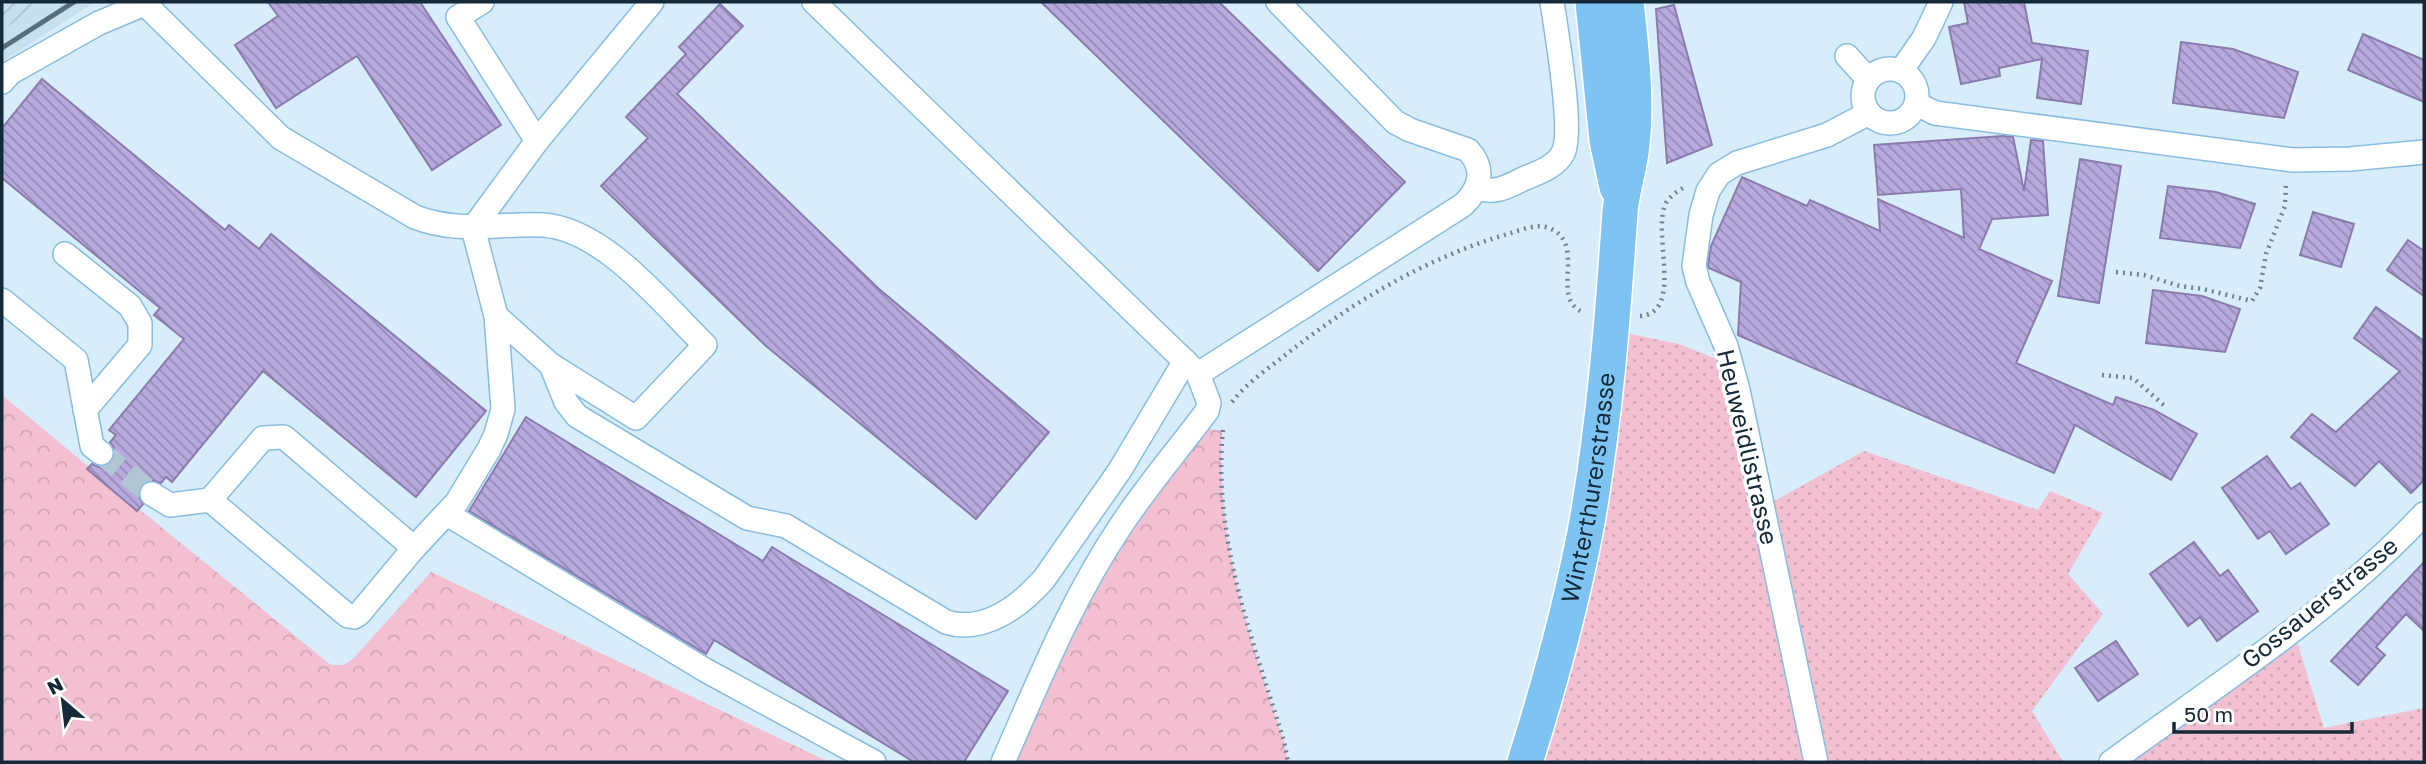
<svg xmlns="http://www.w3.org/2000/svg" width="2426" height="764" viewBox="0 0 2426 764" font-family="'Golos Text',sans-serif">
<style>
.built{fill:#c7dfef}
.industrial{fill:url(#industrial-furrows)}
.grass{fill:url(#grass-dots)}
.forest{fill:url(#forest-crowns)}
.building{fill:url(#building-back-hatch);stroke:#8b7cae;stroke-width:2}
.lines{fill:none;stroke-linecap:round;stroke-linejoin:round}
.minor-tunnel{stroke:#b1c6d5;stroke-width:23;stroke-dasharray:23 11;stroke-linecap:butt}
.minor-casing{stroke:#88bde1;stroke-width:26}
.highway-casing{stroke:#fff;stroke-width:38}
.path{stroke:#6f8493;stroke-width:4.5;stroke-dasharray:2 5;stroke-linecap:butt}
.minor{stroke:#fff;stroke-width:23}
.highway{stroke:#7ec4f2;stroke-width:35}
.rail{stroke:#586e7c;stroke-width:5}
.labels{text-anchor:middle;stroke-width:7;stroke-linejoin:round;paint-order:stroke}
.street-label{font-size:24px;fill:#142a38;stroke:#fff}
</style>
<defs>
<pattern id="industrial-furrows" width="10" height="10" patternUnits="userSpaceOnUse" patternTransform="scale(1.75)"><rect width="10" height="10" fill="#c7dfef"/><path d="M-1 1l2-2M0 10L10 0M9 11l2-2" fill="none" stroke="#aac0ce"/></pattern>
<pattern id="grass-dots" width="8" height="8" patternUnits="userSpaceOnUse" patternTransform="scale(1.75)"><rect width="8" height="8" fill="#f2c0d0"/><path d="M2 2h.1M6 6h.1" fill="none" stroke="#cfa5b3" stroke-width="1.8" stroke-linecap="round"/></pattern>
<pattern id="forest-crowns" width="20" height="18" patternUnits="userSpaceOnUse" patternTransform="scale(1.75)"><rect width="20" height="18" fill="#f2c0d0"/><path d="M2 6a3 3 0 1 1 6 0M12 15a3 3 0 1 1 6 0" fill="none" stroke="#cfa5b3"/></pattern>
<pattern id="building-back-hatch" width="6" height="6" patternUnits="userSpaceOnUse" patternTransform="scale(1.75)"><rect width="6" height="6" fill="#b8a9dd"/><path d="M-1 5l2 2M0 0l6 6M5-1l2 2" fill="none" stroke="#948ab4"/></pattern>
</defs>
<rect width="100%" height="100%" fill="#d8edfc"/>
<polygon class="built" points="45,2 95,2 2,62 2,30"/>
<polygon class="industrial" points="2,2 45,2 2,30"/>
<g class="grass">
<polygon points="1611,330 1679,344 1732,365 1762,508 1864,451 2038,510 2050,491 2103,513 2068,574 2103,614 2032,711 2063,762 1525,762"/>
<polygon points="2293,629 2324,728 2424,708 2424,762 2111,762"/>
</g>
<g class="forest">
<polygon points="2,395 89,467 88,470 137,511 139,509 331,665 343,665 352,660 431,572 829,762 2,762"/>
<path d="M1195 427 1222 431C1216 541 1250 639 1284 741L1288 762H1003L1046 665Z"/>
</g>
<g class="building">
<polygon points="268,2 420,2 501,125 432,170 357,56 276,108 235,45 278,16"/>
<polygon points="1041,2 1219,2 1405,182 1318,271"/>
<polygon points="1964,2 2024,2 2032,43 2088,51 2081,104 2037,98 2042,59 1999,68 2000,76 1961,84 1949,27 1968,23"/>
<polygon points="720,4 743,26 677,94 878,288 1049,432 976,519 766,346 601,186 648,138 626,117 686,54 679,47"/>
<polygon points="1674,5 1712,145 1667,163 1656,9"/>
<polygon points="2363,34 2424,60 2424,102 2348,70"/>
<polygon points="2181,42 2233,49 2298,72 2284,118 2173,103"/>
<polygon points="42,79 225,230 229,225 259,249 271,234 486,411 416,497 263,371 172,482 166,477 161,483 152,480 140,486 138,494 143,504 137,511 87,469 92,464 98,467 106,466 112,461 114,448 110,442 116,435 109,430 184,339 154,315 160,308 2,178 2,128"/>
<polygon points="2003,136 2013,137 2024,191 2031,140 2043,141 2048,215 1992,219 1979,249 2052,281 2016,363 2113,405 2116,397 2154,410 2197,434 2171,480 2075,425 2054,473 1738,335 1741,282 1709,268 1708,265 1711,246 1742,177 1807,206 1810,200 1880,231 1878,199 1964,238 1961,189 1878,195 1874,145"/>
<polygon points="2080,159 2121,166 2099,303 2058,296"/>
<polygon points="2168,186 2216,192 2255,204 2240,248 2160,238"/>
<polygon points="2313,212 2354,224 2341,267 2300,255"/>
<polygon points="2408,240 2424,251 2424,296 2387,270"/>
<polygon points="2153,290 2202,296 2240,309 2225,352 2146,343"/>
<polygon points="2376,307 2424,341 2424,480 2411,493 2379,461 2355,486 2291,437 2312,414 2336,432 2400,371 2354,338"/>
<polygon points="526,417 763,561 772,547 1008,691 964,762 914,762 714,640 706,654 469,511"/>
<polygon points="2267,456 2291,489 2300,483 2329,524 2286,554 2270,531 2258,539 2222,488"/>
<polygon points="2194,542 2220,576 2228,570 2258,611 2217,641 2200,617 2188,626 2150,574"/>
<polygon points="2424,562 2424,631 2406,614 2376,647 2385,655 2358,685 2331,661"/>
<polygon points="2116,641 2138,674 2098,701 2075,668"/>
</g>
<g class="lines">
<polyline class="minor-tunnel" points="101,453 152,494"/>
<defs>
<g id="minor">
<polyline points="482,2 458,17 537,141"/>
<path d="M814 2 1198 374 1209 403 1207 411C1178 450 1146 487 1120 527 1071 600 1038 683 1003 762"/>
<path d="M145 4 281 138 415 217C459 234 498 223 543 225 604 229 663 304 705 345L636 418 551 365"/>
<polyline points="1847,56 1868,79"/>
<circle cx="1890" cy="96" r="27"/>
<polyline points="1901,71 1924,38 1941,2"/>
<polyline points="2,82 10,73 99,23 149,2"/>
<polyline points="1917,104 1935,113 2293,160 2350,159 2424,152"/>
<path d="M1477 188C1495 194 1507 187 1523 179 1537 173 1556 167 1563 153 1574 132 1556 29 1552 2"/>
<polyline points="65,254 130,306 140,323 140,345 85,410"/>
<polyline points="2,300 76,360 92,446 101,453"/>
<path d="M496 316 551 365 566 402 577 416 747 518 786 526 946 622C984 634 1020 606 1044 579L1120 470 1185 361"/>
<path d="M1198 374 1463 205C1480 189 1486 169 1468 150L1410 130 1395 122 1278 2"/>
<polyline points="152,494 170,505 210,500 348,616 354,617 359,614 414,548 457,502 489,449 496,434 503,409 496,316 473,228 537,141 652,2"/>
<polyline points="210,500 263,438 284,437 414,548"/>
<polyline points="447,514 705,670 874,762"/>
<polyline points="1816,762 1738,390 1726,346 1698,282 1694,266 1701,215 1708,191 1719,174 1737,163 1827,135 1869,113"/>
<path d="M2111 762C2218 684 2333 611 2424 514"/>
</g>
<g id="highway">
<polyline points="1593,2 1607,140 1617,187"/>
<path id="s1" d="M1525 762C1550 683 1572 603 1587 522 1605 419 1613 315 1620 212 1622 189 1630 167 1632 144 1637 98 1631 48 1626 2"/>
</g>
</defs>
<use href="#minor" class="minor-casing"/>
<use href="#highway" class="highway-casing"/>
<g class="path">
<polyline points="2116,272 2144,275 2180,286 2203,289 2252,301 2260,288 2266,254 2285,206 2286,182"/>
<path d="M1640 316C1685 313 1651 231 1666 203 1671 195 1679 190 1687 186"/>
<polyline points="2102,375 2133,378 2166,407"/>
<path d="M1232 402C1246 384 1266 370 1284 356 1351 303 1425 258 1508 234 1521 230 1536 223 1549 228 1589 244 1547 300 1585 313"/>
<path d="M1223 430C1212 537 1253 641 1284 741L1288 762"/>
</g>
<use href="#minor" class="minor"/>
<use href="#highway" class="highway"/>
<polyline class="rail" points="2,48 74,2"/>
</g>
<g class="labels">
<g class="street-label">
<text transform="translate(1747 447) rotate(77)" y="8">Heuweidlistrasse</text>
<text dy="8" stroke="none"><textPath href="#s1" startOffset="282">Winterthurerstrasse</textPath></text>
<text transform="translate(2320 603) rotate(-39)" y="8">Gossauerstrasse</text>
</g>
</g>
<rect width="2426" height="764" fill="none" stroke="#142a38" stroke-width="7"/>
<g transform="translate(63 701) rotate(332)" stroke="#ffffff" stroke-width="5" paint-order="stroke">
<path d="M0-5L12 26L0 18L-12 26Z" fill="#142a38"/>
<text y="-10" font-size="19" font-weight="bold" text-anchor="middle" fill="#142a38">N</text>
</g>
<path d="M2174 722v10h178v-10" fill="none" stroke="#142a38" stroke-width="3.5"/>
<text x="2184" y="722" font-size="21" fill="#142a38" stroke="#ffffff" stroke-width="5" paint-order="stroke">50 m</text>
</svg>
